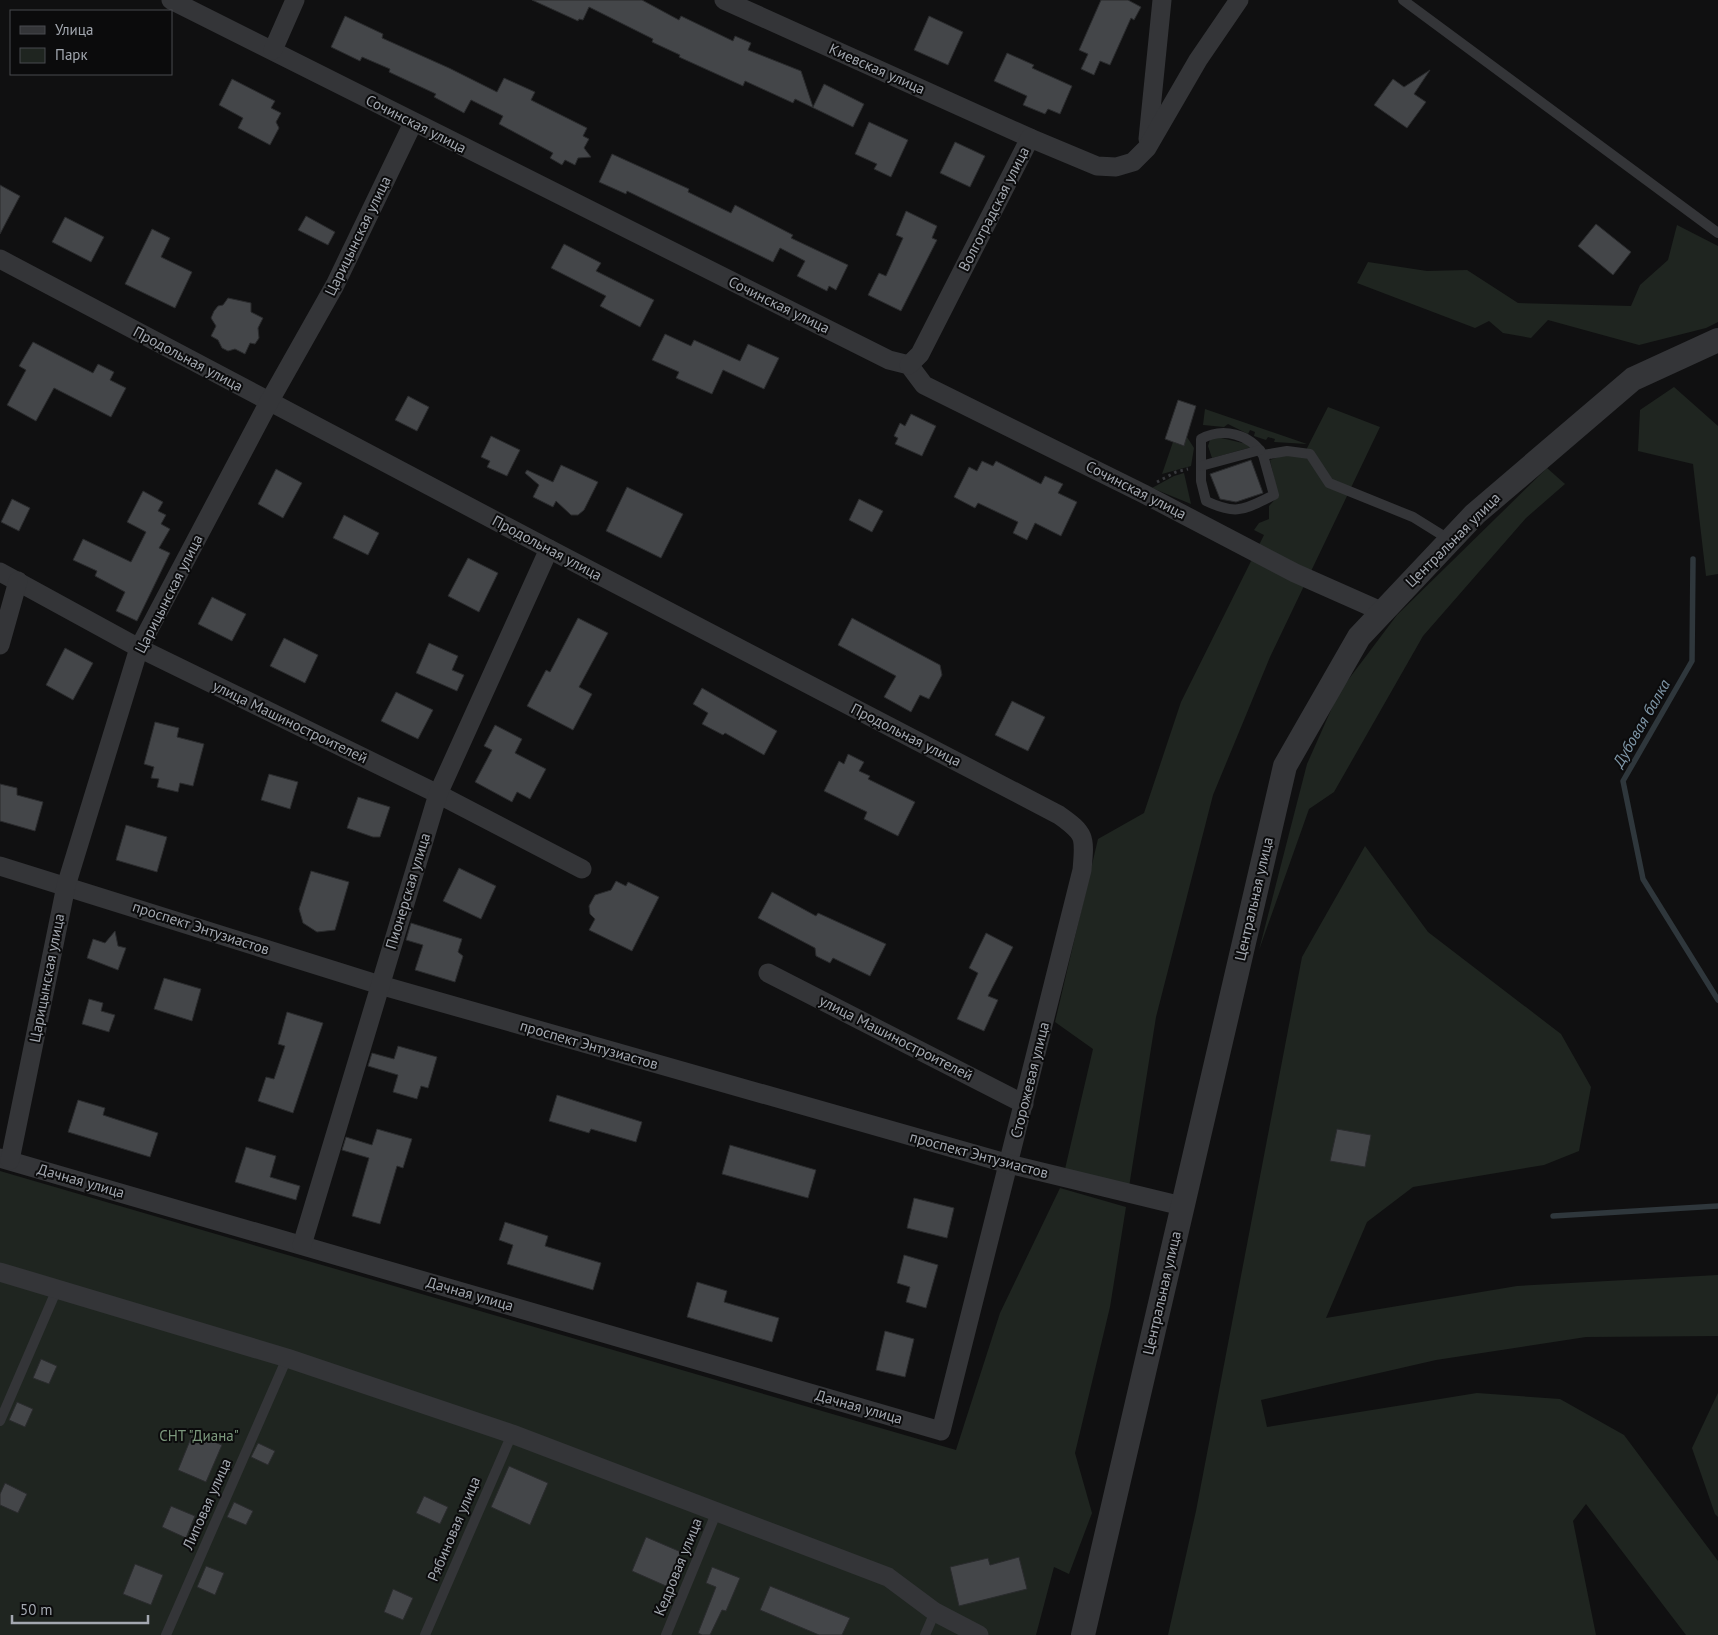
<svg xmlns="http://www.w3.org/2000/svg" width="1718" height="1635" viewBox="0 0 1718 1635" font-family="'PT Sans',sans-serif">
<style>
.green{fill:#1f2520}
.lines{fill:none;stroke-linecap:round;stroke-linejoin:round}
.stream{stroke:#2f373c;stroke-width:5.5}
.building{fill:#444649;stroke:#2a2b2d}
.path{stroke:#38393d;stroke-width:3;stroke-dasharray:2.5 4;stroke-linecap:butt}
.service{stroke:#343538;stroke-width:10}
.minor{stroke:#343538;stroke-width:19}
.tertiary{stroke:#343538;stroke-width:24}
.labels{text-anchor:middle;stroke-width:4;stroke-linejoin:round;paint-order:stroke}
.street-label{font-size:15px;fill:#a3a8b0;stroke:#0b0b0c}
.park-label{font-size:15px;fill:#7c997d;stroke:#0b0b0c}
.water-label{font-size:16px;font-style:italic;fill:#7e96a7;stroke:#0b0b0c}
</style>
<rect width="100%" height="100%" fill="#101011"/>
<g class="green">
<polygon points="1677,225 1718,246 1718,322 1706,328 1639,345 1548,320 1531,338 1503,333 1489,321 1475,328 1357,283 1368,262 1427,271 1467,270 1518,303 1631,306 1640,285 1668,260"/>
<polygon points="1674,387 1718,426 1718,574 1706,576 1693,464 1638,451 1640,410"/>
<polygon points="1328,407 1380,427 1270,657 1213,795 1156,1017 1129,1187 1065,1169 1093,1049 1055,1022 1098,839 1144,813 1181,702 1264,535 1254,530 1259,523 1269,519 1269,506 1278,496 1270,460 1281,456 1303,456"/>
<polygon points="1205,409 1307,444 1274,442 1275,439 1268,437 1266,440 1254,436 1255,432 1250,430 1248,434 1228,424 1224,427 1203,425"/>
<polygon points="1187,437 1194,448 1191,466 1162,474 1173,442 1183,446"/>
<polygon points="1217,437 1247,444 1252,447 1212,458 1208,446 1210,440"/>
<polygon points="1547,468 1565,484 1526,518 1423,636 1334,792 1309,809 1259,950 1307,764 1339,692 1397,615"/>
<polygon points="1184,473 1191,504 1152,488 1174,476"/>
<polygon points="1365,846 1428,932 1561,1034 1591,1087 1579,1151 1544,1165 1413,1187 1367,1222 1326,1318 1517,1286 1718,1275 1718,1336 1586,1337 1436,1360 1261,1400 1267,1427 1477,1393 1560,1399 1624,1435 1718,1561 1718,1635 1686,1635 1586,1504 1573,1521 1596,1635 1168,1635 1196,1511 1302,957"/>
<polygon points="0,1171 956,1450 1000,1313 1060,1188 1126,1207 1110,1307 1075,1453 1092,1513 1069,1574 1054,1567 1036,1635 0,1635"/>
<polygon points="1718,1393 1718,1517 1715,1514 1692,1448"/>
</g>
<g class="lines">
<g class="stream">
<polyline points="1693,559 1692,661 1623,781 1643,879 1718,1000"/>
<polyline points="1553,1216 1718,1206"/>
</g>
</g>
<g class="building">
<polygon points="532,0 642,0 679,20 681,16 733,41 735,36 751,43 748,50 801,71 813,107 824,84 864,104 853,127 795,99 793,103 745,81 743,86 679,57 680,55 652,42 653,39 589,7 583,20 579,19 578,21"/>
<polygon points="1101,0 1128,0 1141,7 1134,20 1131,18 1110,65 1100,61 1094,75 1081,69 1088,54 1079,50"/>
<polygon points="345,16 383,34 382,38 449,68 497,92 504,78 535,92 531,100 587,128 583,136 589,139 584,148 591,157 578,158 575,165 565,160 562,165 550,158 553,153 499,124 503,116 471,100 464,113 434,97 436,94 389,72 390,69 362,57 360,61 331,47"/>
<polygon points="929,16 963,32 948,65 914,50"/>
<polygon points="1007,53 1034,65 1032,68 1072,86 1060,114 1048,109 1045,114 1023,105 1027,96 994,81"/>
<polygon points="1430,70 1414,94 1426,102 1407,128 1374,105 1393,79 1404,87"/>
<polygon points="232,79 275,101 271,108 281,113 276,122 279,128 270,145 238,128 243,118 219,105"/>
<polygon points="869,122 908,140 891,177 874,169 877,164 855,154"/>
<polygon points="955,142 985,156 970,187 940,173"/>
<polygon points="612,154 689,189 688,192 731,213 735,205 793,235 791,238 848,265 836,290 829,286 827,291 797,276 805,261 780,248 773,262 627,191 626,194 599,182"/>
<polygon points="0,185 20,196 0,234"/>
<polygon points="906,211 937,226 932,238 937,240 901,311 868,295 879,273 886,276 903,238 896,235"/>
<polygon points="306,216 335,232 328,245 298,230"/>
<polygon points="65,217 104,237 91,262 52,242"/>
<polygon points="1596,224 1631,252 1613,275 1578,246"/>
<polygon points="152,229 170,238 161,257 192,272 175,308 125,284"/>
<polygon points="564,244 601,263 596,271 654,300 640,327 600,306 606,296 551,268"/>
<polygon points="228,298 251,303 251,312 263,318 258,328 259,338 255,344 250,343 245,354 235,349 228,351 222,348 218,340 211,336 216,326 211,318 214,311 218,306 223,305"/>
<polygon points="665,334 691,346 694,340 740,361 748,344 779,358 764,389 723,370 712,394 676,378 679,372 652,360"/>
<polygon points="33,342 93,373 98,364 114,372 110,380 126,388 111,417 54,388 36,421 7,405 26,370 19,366"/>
<polygon points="408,396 429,407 417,431 395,420"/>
<polygon points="1178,400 1196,406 1184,446 1165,439"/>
<polygon points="911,414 936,426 922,456 895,444 898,438 894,436 900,423 905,426"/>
<polygon points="491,436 520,450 507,476 487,467 490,461 481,457"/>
<polygon points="1251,460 1263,493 1236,502 1220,499 1210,474"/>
<polygon points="982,461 993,466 996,461 1041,484 1045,476 1063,484 1058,493 1077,502 1061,536 1035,523 1027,540 1013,533 1018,522 978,503 975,508 954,497 969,467 977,471"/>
<polygon points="561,465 598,482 584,510 578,515 571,515 556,501 553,507 533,497 539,485 525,473 527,470 553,482"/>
<polygon points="276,469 302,483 283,518 258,504"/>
<polygon points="627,487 683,514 661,558 606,531"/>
<polygon points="143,491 163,502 158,511 166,515 161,524 170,529 159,548 170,553 137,621 116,611 125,592 95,576 97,571 73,560 83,539 131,562 146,532 127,522"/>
<polygon points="12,499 30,508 19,531 1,522"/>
<polygon points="859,499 883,511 872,532 849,520"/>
<polygon points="344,515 379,533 368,555 333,538"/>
<polygon points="468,558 498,573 479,612 448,596"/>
<polygon points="212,597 246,614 232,641 198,624"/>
<polygon points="578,618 608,633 579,687 592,694 573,730 527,706 546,670 550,672"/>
<polygon points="852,618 940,665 942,675 929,699 920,695 911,712 884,697 896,676 838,645"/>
<polygon points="284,638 318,655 305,683 270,666"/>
<polygon points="429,643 458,656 452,670 464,675 457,691 416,673"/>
<polygon points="65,648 93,663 73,700 46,685"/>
<polygon points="702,688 777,731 764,755 725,733 723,735 702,724 708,713 693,704"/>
<polygon points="396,692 433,710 418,739 381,721"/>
<polygon points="1012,701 1045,717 1028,751 995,735"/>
<polygon points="155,722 179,728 177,737 204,744 193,786 180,783 178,792 157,787 159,779 151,778 154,767 144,764"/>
<polygon points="495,725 522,739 515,753 546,769 530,799 517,792 512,802 475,782 492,750 484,746"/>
<polygon points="848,754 864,762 859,771 870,776 868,779 915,802 898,836 864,819 867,812 824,791 839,761 844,764"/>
<polygon points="269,774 298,782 290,809 261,800"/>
<polygon points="0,784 17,788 17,795 43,802 35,831 0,821"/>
<polygon points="358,797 390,807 380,837 373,837 347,828"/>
<polygon points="126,825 167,837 157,872 116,860"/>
<polygon points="459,868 496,886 481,919 443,901"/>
<polygon points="311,871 349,882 335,930 317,932 303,923 299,909"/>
<polygon points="616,881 626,886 628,882 659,897 632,951 589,930 595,919 590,914 589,906 595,895 611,890"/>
<polygon points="772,892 816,916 818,913 886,944 870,976 833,958 830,963 816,956 815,948 758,918"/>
<polygon points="411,923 462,939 458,952 463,956 455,982 415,970 423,945 406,940"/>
<polygon points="115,931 118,946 126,948 118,970 87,958 93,939 105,943"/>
<polygon points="986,933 1013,947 988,996 998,1000 984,1031 957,1019 978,973 969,968"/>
<polygon points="164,978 201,989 192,1021 154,1009"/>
<polygon points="89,999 103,1003 101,1011 115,1015 109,1032 82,1024"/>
<polygon points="287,1012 323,1023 293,1113 258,1101 266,1077 274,1079 285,1046 278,1044"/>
<polygon points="398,1046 437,1057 428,1088 421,1086 417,1099 393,1092 398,1075 368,1066 372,1053 394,1059"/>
<polygon points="557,1095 642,1122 636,1142 591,1129 589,1133 549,1121"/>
<polygon points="78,1100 105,1108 103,1115 158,1133 150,1157 68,1132"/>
<polygon points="377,1129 412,1139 403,1168 397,1166 380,1224 352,1216 369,1158 342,1150 346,1137 372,1145"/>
<polygon points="1337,1129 1371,1135 1365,1167 1330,1161"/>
<polygon points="730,1145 816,1170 808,1198 722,1174"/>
<polygon points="246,1147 276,1156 270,1177 300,1186 296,1200 235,1182"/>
<polygon points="914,1198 954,1208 947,1238 907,1228"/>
<polygon points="505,1222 548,1236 545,1246 601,1263 593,1290 507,1264 513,1245 499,1240"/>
<polygon points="904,1255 938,1265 926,1308 906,1302 910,1287 897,1283"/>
<polygon points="697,1282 727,1291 724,1302 779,1318 772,1342 687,1317"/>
<polygon points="885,1331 914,1339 905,1377 876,1370"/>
<polygon points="41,1359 57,1366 49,1384 33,1378"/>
<polygon points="17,1402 33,1409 25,1427 9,1420"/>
<polygon points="193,1433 222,1445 206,1482 178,1470"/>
<polygon points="258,1443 275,1451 268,1465 251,1457"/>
<polygon points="509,1466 548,1483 530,1525 491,1507"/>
<polygon points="5,1483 27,1494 18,1513 0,1505 0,1494"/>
<polygon points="424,1496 448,1507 440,1524 416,1513"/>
<polygon points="234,1502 253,1511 246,1525 227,1517"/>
<polygon points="171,1506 195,1516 186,1538 162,1527"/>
<polygon points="646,1537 681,1552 666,1586 632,1571"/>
<polygon points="1019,1557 1027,1589 959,1606 950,1567 988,1558 990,1565"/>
<polygon points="135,1564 163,1575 151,1605 123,1594"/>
<polygon points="206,1566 224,1573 215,1595 197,1587"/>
<polygon points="712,1567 740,1578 726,1611 722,1610 710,1635 702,1635 698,1633 716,1587 706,1583"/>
<polygon points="770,1586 850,1618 842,1635 819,1635 760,1610"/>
<polygon points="393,1589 413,1598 403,1620 384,1612"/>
</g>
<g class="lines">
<polyline class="path" points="1157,482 1176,472 1188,469"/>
<g class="service">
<polyline points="1403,0 1718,233"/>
<path d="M1263 455C1250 434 1223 427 1201 439V481L1206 501C1238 516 1244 509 1274 495L1263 455 1287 451 1310 454 1329 483 1413 517 1450 540"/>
<polyline points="1201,466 1260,450"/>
<polyline points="0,1421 57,1289"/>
<polyline points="166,1635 287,1358"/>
<polyline points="425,1635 512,1434"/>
<polyline points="666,1635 717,1511"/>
<polyline points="925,1635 935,1612"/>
</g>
<g class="minor">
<polyline points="171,0 889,360 909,365 924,385 1144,494 1295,573 1383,612"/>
<polyline points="724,0 1030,138"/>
<polyline points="273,50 295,0"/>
<polyline points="1148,139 1162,0"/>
<path d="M0 259 549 549 1059 815C1086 834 1085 837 1082 870L941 1431 0 1158"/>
<polyline points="909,365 920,354 1030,138 1097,166 1116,167 1133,162 1147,148 1198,60 1239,0"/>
<polyline points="0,572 139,648 438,794 582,869"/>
<polyline points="0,645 18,581"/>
<polyline points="0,866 380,985 1009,1164 1182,1206"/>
<polyline points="768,973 1024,1104"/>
<polyline points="10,1160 66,886 139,648 269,402 335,285 413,123"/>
<polyline points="302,1245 438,794 549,549"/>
<polyline points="0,1272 287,1358 512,1434 888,1577 935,1612 979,1635"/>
</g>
<polyline class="tertiary" points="1083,1635 1285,766 1359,637 1475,514 1633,379 1718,340"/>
</g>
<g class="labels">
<g class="street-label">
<text transform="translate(877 69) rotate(24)" y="5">Киевская улица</text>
<text transform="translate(416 124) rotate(27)" y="5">Сочинская улица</text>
<text transform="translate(994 209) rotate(-63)" y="5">Волгоградская улица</text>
<text transform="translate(358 236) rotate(-64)" y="5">Царицынская улица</text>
<text transform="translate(779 305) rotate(26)" y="5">Сочинская улица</text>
<text transform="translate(188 359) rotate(28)" y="5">Продольная улица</text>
<text transform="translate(1136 490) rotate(27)" y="5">Сочинская улица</text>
<text transform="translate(1453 540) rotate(-45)" y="5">Центральная улица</text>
<text transform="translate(547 548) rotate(28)" y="5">Продольная улица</text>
<text transform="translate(169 594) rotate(-63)" y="5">Царицынская улица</text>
<text transform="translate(290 722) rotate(26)" y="5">улица Машиностроителей</text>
<text transform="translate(906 735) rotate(27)" y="5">Продольная улица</text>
<text transform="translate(408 891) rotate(-73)" y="5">Пионерская улица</text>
<text transform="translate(1254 899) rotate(-77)" y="5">Центральная улица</text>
<text transform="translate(201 928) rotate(18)" y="5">проспект Энтузиастов</text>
<text transform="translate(47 978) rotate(-79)" y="5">Царицынская улица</text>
<text transform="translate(896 1038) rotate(27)" y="5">улица Машиностроителей</text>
<text transform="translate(589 1045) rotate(16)" y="5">проспект Энтузиастов</text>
<text transform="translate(1030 1080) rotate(-76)" y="5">Сторожевая улица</text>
<text transform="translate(979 1155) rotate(15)" y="5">проспект Энтузиастов</text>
<text transform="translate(81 1181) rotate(16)" y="5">Дачная улица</text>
<text transform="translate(1162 1293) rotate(-77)" y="5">Центральная улица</text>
<text transform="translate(470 1294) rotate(16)" y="5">Дачная улица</text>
<text transform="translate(859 1407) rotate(16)" y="5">Дачная улица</text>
<text transform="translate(207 1504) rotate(-66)" y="5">Липовая улица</text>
<text transform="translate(454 1529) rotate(-67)" y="5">Рябиновая улица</text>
<text transform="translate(678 1567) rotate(-68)" y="5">Кедровая улица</text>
</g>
<g class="park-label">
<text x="199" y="1441">СНТ "Диана"</text>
</g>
<g class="water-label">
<text transform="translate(1641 723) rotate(-60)" y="6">Дубовая балка</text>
</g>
</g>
<rect x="10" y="10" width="162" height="65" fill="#0b0b0c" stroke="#484a4e"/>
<rect x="20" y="26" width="25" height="8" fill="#343538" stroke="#484a4e"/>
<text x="55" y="35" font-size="15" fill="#a3a8b0">Улица</text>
<rect x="20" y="48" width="25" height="15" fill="#1f2520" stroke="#484a4e"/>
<text x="55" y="60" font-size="15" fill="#a3a8b0">Парк</text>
<path d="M12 1615v8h136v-8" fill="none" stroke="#a3a8b0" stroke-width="2.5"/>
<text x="20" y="1615" font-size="15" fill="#a3a8b0" stroke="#0b0b0c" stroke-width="4" paint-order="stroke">50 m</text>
</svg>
